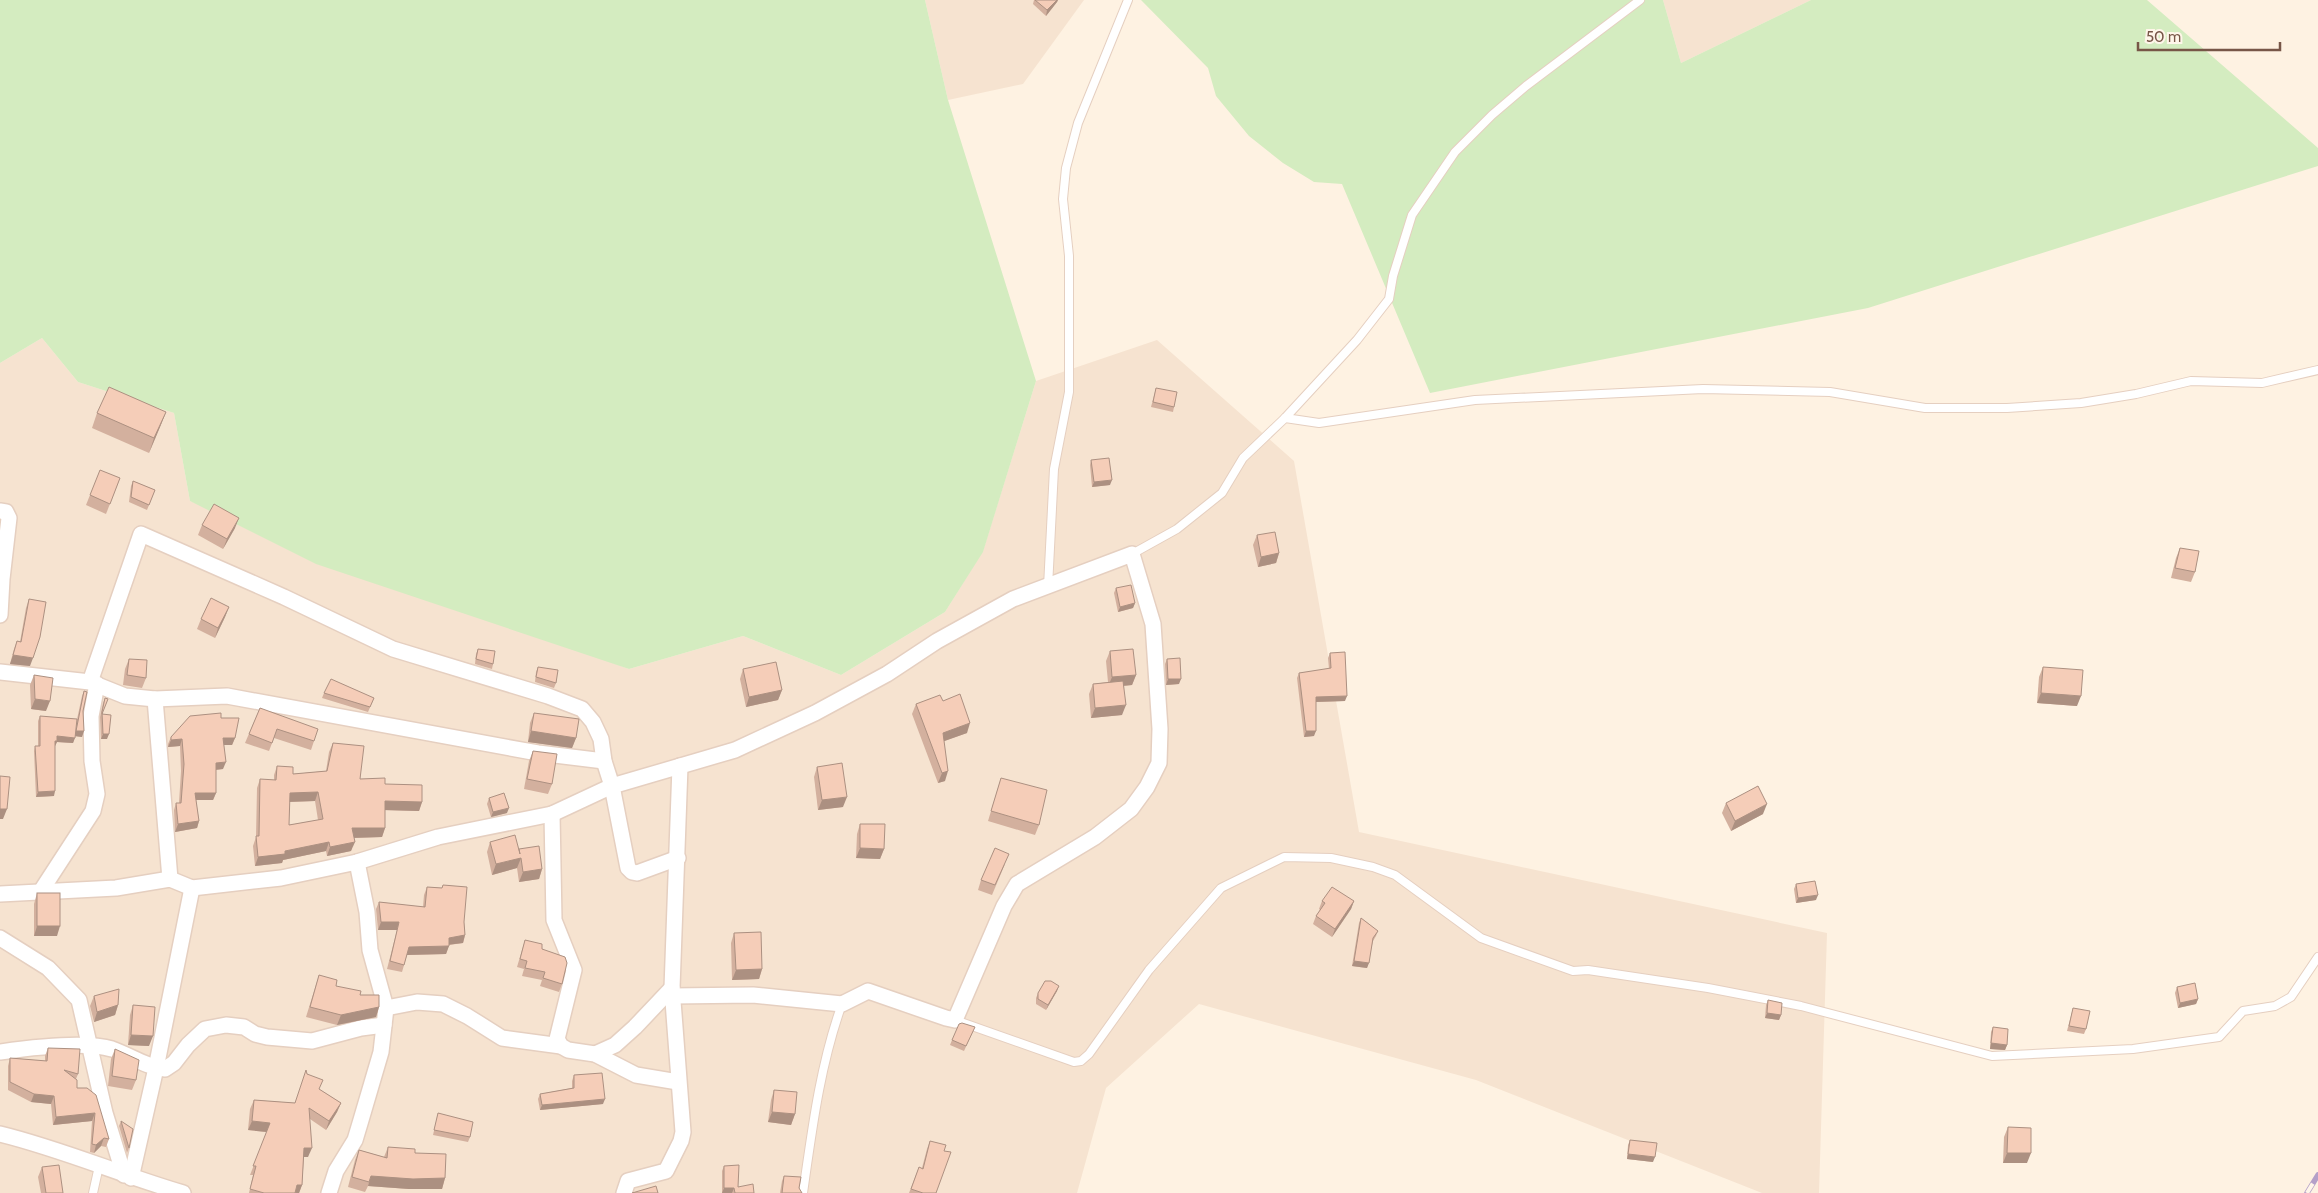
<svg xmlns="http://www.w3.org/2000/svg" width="2318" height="1193" viewBox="0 0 2318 1193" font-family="Cabin,sans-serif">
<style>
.residential{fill:#f6e3d0}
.green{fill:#d4ecc0}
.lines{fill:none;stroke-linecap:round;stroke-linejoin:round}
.lane-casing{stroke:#e5cfc0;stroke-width:10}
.street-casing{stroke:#e5cfc0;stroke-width:18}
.lane{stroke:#fff;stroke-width:8}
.street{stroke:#fff;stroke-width:15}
.rail-casing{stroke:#b4a0c8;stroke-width:5.5}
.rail{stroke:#fff6ea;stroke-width:4;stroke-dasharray:11;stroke-linecap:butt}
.wall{fill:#d3b09e;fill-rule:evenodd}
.shaded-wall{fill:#ac9081}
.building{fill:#f5cdb8;stroke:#ac9081;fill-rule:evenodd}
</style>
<rect width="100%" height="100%" fill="#fef2e2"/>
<g class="residential">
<polygon points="925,0 1084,0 1023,84 948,100"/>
<polygon points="1663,0 1811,0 1681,63"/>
<polygon points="42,338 78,382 174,413 190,501 629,669 743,636 841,675 945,612 983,551 1036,381 1157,340 1294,461 1359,832 1827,933 1819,1193 1762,1193 1476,1080 1199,1004 1106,1088 1077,1193 0,1193 0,363"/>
</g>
<g class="green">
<polygon points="0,0 925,0 948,100 1036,381 983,552 945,612 841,675 743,636 629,669 316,564 190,501 174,413 78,382 42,338 0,363"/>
<polygon points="1141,0 1663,0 1681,63 1811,0 2147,0 2318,148 2318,166 1868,308 1430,393 1342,184 1314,182 1283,163 1249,136 1216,96 1208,68"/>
</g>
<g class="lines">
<defs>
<g id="lane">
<polyline points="1285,418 1319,423 1475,400 1703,389 1830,392 1925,408 2007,408 2081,403 2136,394 2191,381 2262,383 2318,370"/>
<polyline points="1132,554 1177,529 1222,493 1243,458 1285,418 1357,340 1389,299 1393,276 1412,215 1455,152 1492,115 1526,86 1640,0"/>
<polyline points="1048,587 1054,469 1069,392 1069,256 1063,199 1066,168 1078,123 1128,0"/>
<polyline points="955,1020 1074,1062 1081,1061 1089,1054 1149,970 1221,888 1284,857 1331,858 1373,867 1395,875 1481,938 1573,971 1588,970 1708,988 1801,1006 1992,1056 2133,1049 2219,1037 2243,1011 2275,1006 2291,997 2318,957"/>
<polyline points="93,1193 99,1166"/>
<path d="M803 1193C812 1130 820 1065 842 1004"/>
</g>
<g id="street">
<polyline points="0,511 6,512 9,518 2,579 0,615"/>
<polyline points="0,672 90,682 125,696 155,699 227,696 538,753 604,761"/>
<polyline points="90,682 141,534 284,597 393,649 548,696 582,709 593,722 601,739 604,761 612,786 628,868 632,872 637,873 678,858"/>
<polyline points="155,699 170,879"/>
<polyline points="552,814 554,920 574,970 557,1039 561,1046 568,1050 595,1054 636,1075 678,1082"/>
<polyline points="41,891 93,811 97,794 92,761 91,716 97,684"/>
<polyline points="0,894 116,888 170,879 192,888 281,878 357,862 438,837 552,814 612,786 735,750 815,713 887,674 937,641 1013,599 1132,554 1153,624 1160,729 1159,763 1147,787 1131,809 1095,837 1017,884 1004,906 955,1020 946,1018 868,991 842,1004 753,995 672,996"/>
<polyline points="0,938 48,968 79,1000 105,1113 124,1175"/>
<polyline points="386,1008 417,1002 443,1004 467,1016 502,1038 561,1046"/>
<path d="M0 1052C28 1048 85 1041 112 1049 130 1055 145 1067 165 1069L174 1063 188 1045 205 1029 226 1025 244 1027 255 1034 267 1037 312 1041 361 1028 384 1025"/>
<polyline points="595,1054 615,1045 635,1027 672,988"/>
<path d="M0 1134C62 1149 121 1175 183 1193"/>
<polyline points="131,1178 156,1068 192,888"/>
<polyline points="329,1193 336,1171 355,1140 361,1120 381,1052 386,1008 370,950 367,912 357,862"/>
<polyline points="624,1193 628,1181 666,1171 681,1141 683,1132 672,988 680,766"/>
</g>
</defs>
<use href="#lane" class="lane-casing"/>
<use href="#street" class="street-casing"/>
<use href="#lane" class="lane"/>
<use href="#street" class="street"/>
<defs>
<polyline id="rail" points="2307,1193 2318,1175"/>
</defs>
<use href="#rail" class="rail-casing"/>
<use href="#rail" class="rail"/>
</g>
<g class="wall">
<polygon points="1034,0 1058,0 1057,2 1046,16 1033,4"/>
<polygon points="1156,388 1174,407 1173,412 1151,407"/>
<polygon points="166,412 160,427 149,453 92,428 97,413"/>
<polygon points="1091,460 1110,485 1092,487 1090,465"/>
<polygon points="120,478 106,514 86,505 90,495"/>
<polygon points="133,481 155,490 147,510 129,502 131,486"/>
<polygon points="202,525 235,528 223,549 198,535"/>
<polygon points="1257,535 1279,553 1276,563 1258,567 1253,545"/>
<polygon points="2180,548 2195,572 2191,582 2171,578 2176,558"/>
<polygon points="1116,588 1135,603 1133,608 1118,612 1114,593"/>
<polygon points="29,599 30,666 10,664 14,649 17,641 20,642 26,608"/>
<polygon points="229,607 225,617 215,638 197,629 201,619"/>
<polygon points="478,649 493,664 492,669 475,664 476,654"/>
<polygon points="1110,651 1136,675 1132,685 1124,686 1122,715 1091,718 1089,694 1093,684 1108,682 1106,661"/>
<polygon points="1330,653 1345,701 1316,702 1314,736 1304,737 1297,678 1299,673 1329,669 1328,658"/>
<polygon points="129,659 146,678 142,688 123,685 125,669"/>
<polygon points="1167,659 1179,684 1166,685 1165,664"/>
<polygon points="538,667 556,683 554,688 535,682 536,672"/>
<polygon points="2043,667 2077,706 2037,703 2039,677"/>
<polygon points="743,669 782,690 778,700 746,707 740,679"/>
<polygon points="34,675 46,711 31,709 30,685"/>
<polygon points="84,691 82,737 75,736 73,743 57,742 55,746 54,796 36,797 34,751 35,746 38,746 38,721 40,716 76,724 82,696"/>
<polygon points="324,693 374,698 368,712 322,698"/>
<polygon points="105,698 102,714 107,739 101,739 100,717 103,703"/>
<polygon points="943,701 967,733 944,741 945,781 938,783 912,714 916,704"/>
<polygon points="260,708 314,741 311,750 274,738 269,751 245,743"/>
<polygon points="534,713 576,738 572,748 528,742 530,723"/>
<polygon points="221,718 235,738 232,745 224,745 223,769 216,770 216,793 213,800 196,800 199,821 197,828 175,832 174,810 176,803 179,803 181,771 180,746 168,747 168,744 171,737"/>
<path d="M333 743 360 779 385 784 422 802 419 811 385 810V828L382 837 354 838 351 851 327 856 326 851 283 860 282 863 255 866 253 846 256 837 257 788 260 779 274 780V775L277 766 293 774 326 771 329 752ZM315 801 318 820 289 825V802Z"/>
<polygon points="533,751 552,784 548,794 524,789 529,761"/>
<polygon points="817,767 843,807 818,810 814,777"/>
<polygon points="1001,778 1039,825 1035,835 988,821"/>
<polygon points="489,798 507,813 491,817 487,804"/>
<polygon points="1726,803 1763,814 1731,831 1722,813"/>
<polygon points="860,824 884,849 880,859 856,858 857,834"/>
<polygon points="490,842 519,850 542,869 539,879 519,882 517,868 492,875 487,852"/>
<polygon points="1005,864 992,895 978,890 981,880"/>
<polygon points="1796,884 1816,900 1796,903 1794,889"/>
<polygon points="443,885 464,922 465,935 463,943 449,945 446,954 407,955 402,972 387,969 397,930 378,930 376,909 379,902 423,907 424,895 427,887 442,888"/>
<polygon points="37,893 57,936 34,936 34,904"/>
<polygon points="1322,901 1354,901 1351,909 1332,937 1313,924 1316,916 1320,910 1319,909"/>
<polygon points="1361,918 1378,931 1376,936 1373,941 1367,968 1352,966 1359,923"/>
<polygon points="734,933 762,969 759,979 732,980 731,943"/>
<polygon points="525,940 542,949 562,984 559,992 540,986 542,980 522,976 524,969 517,967"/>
<polygon points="319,975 336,986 379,1007 376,1017 337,1025 306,1017"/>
<polygon points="1059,986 1057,991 1046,1010 1036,1004 1036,998 1038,993"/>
<polygon points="2177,987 2198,999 2196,1004 2178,1008 2175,993"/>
<polygon points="94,996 118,1005 115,1015 94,1022 90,1006"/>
<polygon points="1768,1000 1781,1015 1779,1020 1765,1018 1766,1005"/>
<polygon points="133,1005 149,1046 128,1045 130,1015"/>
<polygon points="2073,1008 2086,1029 2084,1034 2067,1031"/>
<polygon points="975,1027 964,1051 950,1045 952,1040"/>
<polygon points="1993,1027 2007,1045 2005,1050 1990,1049 1991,1032"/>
<polygon points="48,1048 78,1074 76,1079 77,1088 87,1088 109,1139 106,1147 101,1146 94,1153 90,1152 92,1121 53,1125 51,1104 31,1102 8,1090 8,1066 10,1058 45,1061 45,1056"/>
<polygon points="115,1049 136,1080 132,1090 108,1086 111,1059"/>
<polygon points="307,1074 319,1089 341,1103 337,1112 326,1130 310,1119 308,1157 304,1157 302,1185 299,1193 249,1193 253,1175 250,1175 267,1132 248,1130 250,1109 254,1100 295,1103"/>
<polygon points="574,1075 603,1104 540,1110 538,1099 540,1094 572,1088 572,1081"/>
<polygon points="774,1090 795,1114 791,1125 768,1122 771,1100"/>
<polygon points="438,1113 470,1137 468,1142 433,1135"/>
<polygon points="121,1121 129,1148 127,1153 119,1126"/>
<polygon points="2008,1127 2027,1163 2003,1163 2004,1137"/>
<polygon points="1630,1140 1653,1162 1627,1159 1628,1145"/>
<polygon points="930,1141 944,1151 936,1193 909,1193 919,1167 922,1168 927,1149"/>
<polygon points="388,1147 415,1153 445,1178 442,1189 409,1189 368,1186 365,1192 348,1187 355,1160 359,1150 384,1157"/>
<polygon points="724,1166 738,1187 754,1193 722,1193 722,1171"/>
<polygon points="42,1167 63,1193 41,1193 38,1177"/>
<polygon points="784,1176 799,1188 802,1193 780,1193 782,1181"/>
</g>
<g class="shaded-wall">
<polygon points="1057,0 1058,0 1057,2 1046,16 1047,10"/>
<polygon points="166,412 160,427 149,453 154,438"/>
<polygon points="1112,480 1110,485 1092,487 1094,482"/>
<polygon points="239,518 235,528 223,549 227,539"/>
<polygon points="1279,553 1276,563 1258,567 1261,557"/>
<polygon points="1135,603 1133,608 1118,612 1120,607"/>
<polygon points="229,607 225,617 215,638 218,628"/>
<polygon points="13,655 33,658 30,666 10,664"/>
<polygon points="1136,675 1132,685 1108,687 1112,677"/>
<polygon points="1168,679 1181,679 1179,684 1166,685"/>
<polygon points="782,690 778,700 746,707 749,697"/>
<polygon points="2041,693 2081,696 2077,706 2037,703"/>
<polygon points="1347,696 1345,701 1314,702 1316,697"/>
<polygon points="35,699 50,701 46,711 31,709"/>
<polygon points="1126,705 1122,715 1091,718 1095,708"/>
<polygon points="970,723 967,733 939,743 943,733"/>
<polygon points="76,731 84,731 82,737 74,736"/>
<polygon points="531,731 576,738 572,748 528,742"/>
<polygon points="1306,731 1316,731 1314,736 1304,737"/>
<polygon points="103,734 109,734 107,739 101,739"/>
<polygon points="57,736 75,738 73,743 57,742 55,746 53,746"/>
<polygon points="223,738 235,738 232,745 220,745"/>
<polygon points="182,739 180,746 168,747 171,740"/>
<polygon points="226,762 223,769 213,770 216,763"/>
<polygon points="948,771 945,781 938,783 942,773"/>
<polygon points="55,791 54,796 36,797 38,792"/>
<polygon points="318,792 315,801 286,802 290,793"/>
<polygon points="195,793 216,793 213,800 192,800"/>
<polygon points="847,797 843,807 818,810 822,800"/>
<polygon points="385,801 422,802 419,811 382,810"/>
<polygon points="1767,804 1763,814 1731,831 1735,821"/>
<polygon points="509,808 507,813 491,817 493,812"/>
<polygon points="0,809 7,809 3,819 0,819"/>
<polygon points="199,821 197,828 175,832 178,824"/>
<polygon points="352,828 385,828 382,837 349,838"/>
<polygon points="329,842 326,851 283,860 282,863 255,866 258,857 285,851"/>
<polygon points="355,842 351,851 327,856 330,847"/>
<polygon points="860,848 884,849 880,859 856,858"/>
<polygon points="521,858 517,868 492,875 496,864"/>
<polygon points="542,869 539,879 519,882 523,872"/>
<polygon points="1818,895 1816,900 1796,903 1798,898"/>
<polygon points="1354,901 1351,909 1332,937 1335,929"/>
<polygon points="381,922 399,922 397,930 378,930"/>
<polygon points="37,926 60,926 57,936 34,936"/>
<polygon points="465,935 463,943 446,945 449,938"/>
<polygon points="449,946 446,954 406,955 409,947"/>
<polygon points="1354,961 1369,963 1367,968 1352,966"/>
<polygon points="762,969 759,979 732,980 736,970"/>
<polygon points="1059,986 1057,991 1046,1010 1048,1005"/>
<polygon points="2198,999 2196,1004 2178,1008 2180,1003"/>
<polygon points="118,1005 115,1015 94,1022 97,1012"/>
<polygon points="379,1007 376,1017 337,1025 341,1015"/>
<polygon points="1767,1013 1781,1015 1779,1020 1765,1018"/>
<polygon points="131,1035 153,1036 149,1046 128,1045"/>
<polygon points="1991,1043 2007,1045 2005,1050 1990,1049"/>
<polygon points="34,1094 54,1096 51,1104 31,1102"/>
<polygon points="605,1099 603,1104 540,1110 542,1105"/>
<polygon points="341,1103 337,1112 326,1130 329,1121"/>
<polygon points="772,1112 795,1114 791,1125 768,1122"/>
<polygon points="95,1113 92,1121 53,1125 56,1117"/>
<polygon points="252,1121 270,1123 267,1132 248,1130"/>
<polygon points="104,1138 101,1146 94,1153 96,1145"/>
<polygon points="304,1148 312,1148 308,1157 301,1157"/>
<polygon points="2007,1153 2031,1153 2027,1163 2003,1163"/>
<polygon points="1628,1154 1655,1157 1653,1162 1627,1159"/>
<polygon points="371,1176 445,1178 442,1189 409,1189 368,1186"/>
<polygon points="297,1185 302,1185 299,1193 295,1193"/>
<polygon points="724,1188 734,1188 732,1193 722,1193"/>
</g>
<g class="building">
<polygon points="1035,0 1057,0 1047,10"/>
<polygon points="109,387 166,412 154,438 97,413"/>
<polygon points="1156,388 1177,392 1174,407 1153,402"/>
<polygon points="1109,458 1112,480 1094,482 1091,460"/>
<polygon points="100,470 120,478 110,504 90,495"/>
<polygon points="133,481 155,490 149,505 131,497"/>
<polygon points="214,504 239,518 227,539 202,525"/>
<polygon points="1275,532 1279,553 1261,557 1257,535"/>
<polygon points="2180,548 2199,551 2195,572 2175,568"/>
<polygon points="1131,585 1135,603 1120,607 1116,588"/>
<polygon points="211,598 229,607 218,628 201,619"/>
<polygon points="29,599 46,602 40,637 33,658 13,655 17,641 21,642"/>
<polygon points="478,649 495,651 493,664 476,659"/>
<polygon points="1133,649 1136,675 1112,677 1110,651"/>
<polygon points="1345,652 1347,696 1316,697 1316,731 1306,731 1299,673 1331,668 1330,653"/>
<polygon points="1180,658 1181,679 1168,679 1167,659"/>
<polygon points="129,659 147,660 146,678 127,675"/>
<polygon points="776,662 782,690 749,697 743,669"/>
<polygon points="538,667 558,670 556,683 536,677"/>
<polygon points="2043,667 2083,670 2081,696 2041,693"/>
<polygon points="34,675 53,678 50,701 35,699"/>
<polygon points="331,679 374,698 370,707 324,693"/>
<polygon points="1123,681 1126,705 1095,708 1093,684"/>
<polygon points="84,691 87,692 83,711 84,731 76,731"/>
<polygon points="960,694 970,723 943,733 948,771 942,773 916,704 940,695 943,701"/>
<polygon points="105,698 108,699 102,714 111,715 109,734 103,734 102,712"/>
<polygon points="260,708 318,729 314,741 277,729 272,743 249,734"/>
<polygon points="221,713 221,718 239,718 235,738 223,738 226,762 216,763 216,793 195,793 199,821 178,824 176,803 181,803 184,764 182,739 171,740 171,737 190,716"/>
<polygon points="534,713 579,719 576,738 531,731"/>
<polygon points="40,716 77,719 75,738 57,736 57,741 55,741 55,791 38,792 35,746 40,746"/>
<path d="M333 743 364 746 360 779 385 778V784L422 785V802L385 801V828H352L355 842 330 847 329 842 285 851V854L258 857 256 836H259L260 779 276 780 277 766 293 767V774L327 771ZM318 792 323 819 289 825 290 793Z"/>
<polygon points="533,751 557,754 552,784 527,779"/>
<polygon points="842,763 847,797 822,800 817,767"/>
<polygon points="0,776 10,777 7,809 0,809"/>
<polygon points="1001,778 1047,790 1039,825 991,811"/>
<polygon points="1758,786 1767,804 1735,821 1726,803"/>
<polygon points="504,793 509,808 493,812 489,798"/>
<polygon points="860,824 885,824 884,849 860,848"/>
<polygon points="515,835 520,854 519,849 539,846 542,869 523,872 521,858 496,864 490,842"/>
<polygon points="995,848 1009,854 995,885 981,880"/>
<polygon points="1815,881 1818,895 1798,898 1796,884"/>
<polygon points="443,885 467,887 464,922 465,935 449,938 449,946 409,947 404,965 390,961 399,922 381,922 379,902 425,907 427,887 442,888"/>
<polygon points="1332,887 1354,901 1335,929 1316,916 1325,903 1322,901"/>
<rect x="37" y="893" width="23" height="33"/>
<polygon points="1361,918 1378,931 1373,938 1369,963 1354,961"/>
<polygon points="761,932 762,969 736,970 734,933"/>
<polygon points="525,940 542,944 542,949 565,957 567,963 562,984 543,978 545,972 525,968 527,961 520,959"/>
<polygon points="319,975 337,980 336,986 361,991 360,995 379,995 379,1007 341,1015 310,1007"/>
<polygon points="1045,981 1051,981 1059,986 1048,1005 1038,999 1038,993"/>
<polygon points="2195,983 2198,999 2180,1003 2177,987"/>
<polygon points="119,989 118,1005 97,1012 94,996"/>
<polygon points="1768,1000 1782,1003 1781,1015 1767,1013"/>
<polygon points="133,1005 155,1007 153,1036 131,1035"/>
<polygon points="2073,1008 2090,1011 2086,1029 2069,1026"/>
<polygon points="962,1023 975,1027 966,1046 952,1040 959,1024"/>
<polygon points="1993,1027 2008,1029 2007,1045 1991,1043"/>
<polygon points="48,1048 80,1049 78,1074 64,1070 77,1080 77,1088 87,1088 96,1095 109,1139 104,1138 96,1145 92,1144 95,1113 56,1117 54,1096 34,1094 10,1082 10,1058 47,1061"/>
<polygon points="115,1049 139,1060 136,1080 112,1076"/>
<polygon points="306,1070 307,1074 323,1080 319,1089 341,1103 329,1121 309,1108 312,1148 304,1148 302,1185 297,1185 295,1193 264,1193 250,1189 256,1166 253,1166 270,1123 252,1121 254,1100 295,1103"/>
<polygon points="602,1073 605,1099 542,1105 540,1094 574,1088 574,1075"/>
<polygon points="774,1090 797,1092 795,1114 772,1112"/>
<polygon points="438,1113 473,1122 470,1137 434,1130"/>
<polygon points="121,1121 133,1129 129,1148"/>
<polygon points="2008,1127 2031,1128 2031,1153 2007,1153"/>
<polygon points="1630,1140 1657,1143 1655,1157 1628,1154"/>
<polygon points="930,1141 946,1145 944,1151 951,1152 936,1193 923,1193 911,1189 919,1167 923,1169"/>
<polygon points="388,1147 415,1149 415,1153 446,1154 445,1178 413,1179 371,1176 369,1182 352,1177 359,1150 387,1158"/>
<polygon points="59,1165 63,1193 46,1193 42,1167"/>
<polygon points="739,1165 738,1187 753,1184 754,1193 735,1193 734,1188 724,1188 724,1166"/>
<polygon points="784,1176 801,1177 799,1188 802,1193 782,1193"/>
<polygon points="656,1186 658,1193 632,1193"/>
</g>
<path d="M2138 42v8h142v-8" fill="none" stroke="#775647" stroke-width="2.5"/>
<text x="2146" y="42" font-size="15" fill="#775647" stroke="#fff6ea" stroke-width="4" paint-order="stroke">50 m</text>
</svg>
